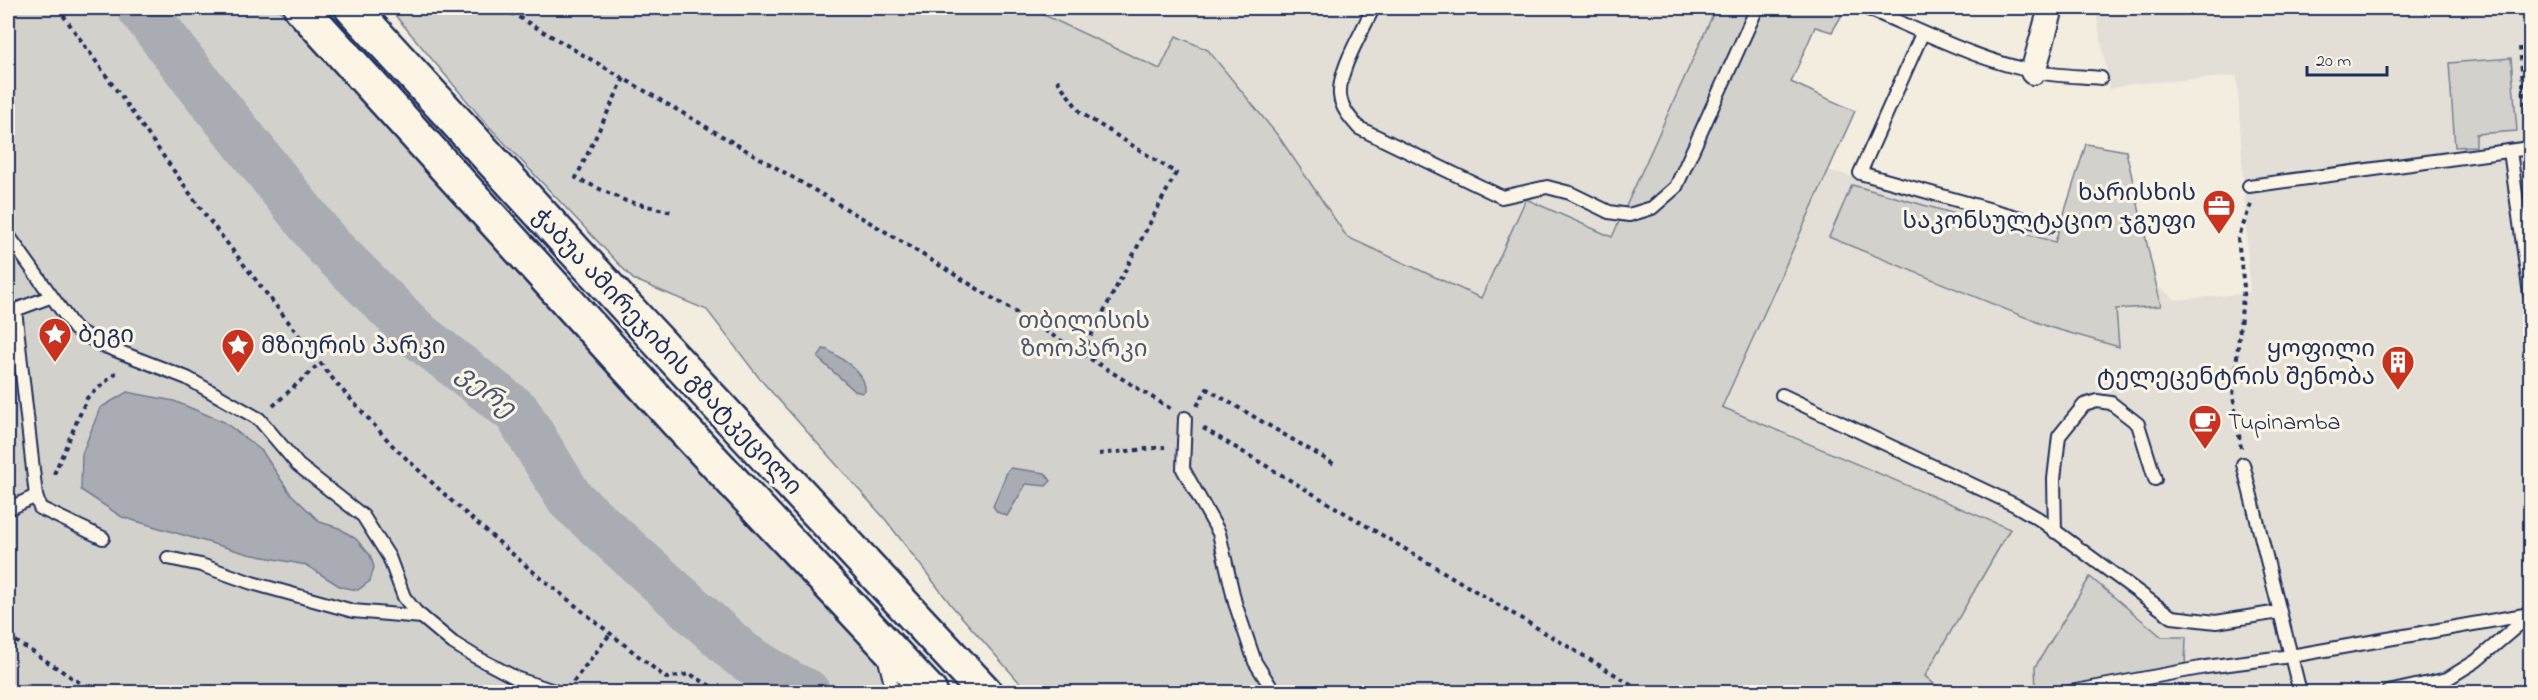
<svg xmlns="http://www.w3.org/2000/svg" width="2538" height="700" viewBox="0 0 2538 700" font-family="'Indie Flower','Noto Sans Georgian',sans-serif">
<style>
.built{fill:#e3dfd6;fill-rule:evenodd}
.green{fill:#d3d1cc;stroke:#778095;stroke-width:1.5}
.water{fill:#a9acb3;stroke:#707a91;stroke-width:1.5}
.lines{fill:none;stroke-linecap:round;stroke-linejoin:round}
.river{stroke:#a9acb3;stroke-width:48}
.service-casing{stroke:#1b2f5e;stroke-width:16}
.minor-casing{stroke:#1b2f5e;stroke-width:28}
.primary-casing{stroke:#1b2f5e;stroke-width:38}
.path{stroke:#1b2f5e;stroke-width:4;stroke-dasharray:4.5 4.5;stroke-linecap:butt}
.service{stroke:#fcf5e5;stroke-width:12}
.minor{stroke:#fcf5e5;stroke-width:24}
.primary{stroke:#fcf5e5;stroke-width:33}
.labels{text-anchor:middle;stroke-width:6;stroke-linejoin:round;paint-order:stroke}
.poi-label{font-size:24px;fill:#1b2f5e;stroke:#fcf5e5;text-anchor:start}
.park-label{font-size:24px;fill:#49587a;stroke:#fcf5e5}
.street-label{font-size:24px;fill:#1b2f5e;stroke:#fcf5e5}
.water-label{font-size:26px;font-style:italic;fill:#465478;stroke:#fcf5e5}
</style>
<rect width="100%" height="100%" fill="#f3ede0"/>
<filter id="ink" filterUnits="userSpaceOnUse"><feTurbulence type="fractalNoise" baseFrequency=".0167" numOctaves="2"/><feDisplacementMap in="SourceGraphic" scale="12" xChannelSelector="R" yChannelSelector="G"/><feConvolveMatrix kernelMatrix="1 2 1 2 8 2 1 2 1" color-interpolation-filters="sRGB"/></filter>
<g filter="url(#ink)">
<path class="built" d="M1029 8H1773L1815 27 1791 82 1855 111 1828 170 2110 251 2176 300 2250 293 2237 76 2131 84 2110 89 2095 8H2530V692H1943L1925 677 2010 528 1459 301 1347 237 1279 137 1160 69ZM2511 58 2517 131 2475 134Z"/>
<g class="green">
<polygon points="8,8 277,8 626,393 895,676 885,692 8,692"/>
<polygon points="389,8 1029,8 1160,69 1176,36 1208,50 1279,137 1347,237 1481,298 1526,199 1612,237 1716,8 1846,8 1832,32 1815,27 1791,82 1855,111 1722,407 2010,529 1925,676 1943,692 1028,692 952,606 885,519 760,379 707,310 633,279 483,120"/>
<polygon points="2511,58 2517,131 2476,134 2476,146 2455,147 2449,63"/>
<polygon points="2086,144 2126,151 2161,306 2116,309 2119,347 2049,327 1829,237 1852,185 2055,242"/>
<polygon points="2090,577 2162,637 2186,637 2185,668 2036,692 2035,667"/>
</g>
<g class="water">
<path d="M823 349 828 350C841 359 867 372 865 391L862 393 855 391 818 358Z"/>
<polygon points="127,392 174,401 224,422 262,451 290,493 320,522 339,528 356,539 370,555 374,567 370,581 358,590 341,587 306,565 248,554 122,517 81,490 82,454 100,408"/>
<polygon points="1011,468 1045,473 1051,481 1046,486 1026,484 1007,516 997,512 993,506 1008,470"/>
</g>
<g class="lines">
<polyline class="river" points="141,8 196,80 328,246 419,336 517,412 570,499 741,654 792,686 806,692"/>
<defs>
<g id="service">
<path d="M1373 8C1363 31 1338 70 1340 95 1341 108 1351 119 1359 128L1502 197 1547 187 1570 193 1609 212 1629 215 1652 208 1676 187 1757 8"/>
<path d="M1866 8C1920 30 1974 59 2032 71 2054 76 2079 76 2101 78"/>
<polyline points="1922,34 1860,173 2049,226"/>
<polyline points="2510,151 2530,295"/>
<polyline points="2249,186 2530,148"/>
<polyline points="8,235 75,329 102,345 187,378 259,419 298,465 363,516 389,557 404,597 416,612 453,643 476,657 518,679 557,692"/>
<polyline points="50,297 15,310 36,496 40,508 103,538"/>
<polyline points="1782,395 2015,505 2039,519 2172,617 2216,622 2279,612"/>
<polyline points="1185,418 1183,469 1219,533 1235,603 1255,662 1274,692"/>
<polyline points="2243,464 2300,692"/>
<polyline points="8,509 36,496"/>
<polyline points="2055,532 2054,479 2059,436 2084,405 2097,401 2111,403 2138,424 2155,479"/>
<polyline points="168,558 201,565 252,583 353,611 422,617"/>
<polyline points="884,656 893,692"/>
<polyline points="2070,692 2206,667 2291,656 2530,614"/>
<polyline points="2388,692 2447,679 2476,661 2529,616"/>
</g>
<polyline id="minor" points="2033,72 2051,8"/>
<g id="primary">
<polyline points="301,8 677,422 930,692"/>
<polyline points="352,8 641,323 985,692"/>
</g>
</defs>
<use href="#service" class="service-casing"/>
<use href="#minor" class="minor-casing"/>
<use href="#primary" class="primary-casing"/>
<g class="path">
<polyline points="58,8 206,216 336,383 394,447 455,504 531,570 666,678 690,674 721,692"/>
<polyline points="503,8 886,232 1171,409"/>
<polyline points="2520,47 2527,130"/>
<polyline points="624,78 576,178 626,201 672,212"/>
<polyline points="1057,80 1081,113 1176,173 1082,353"/>
<polyline points="273,406 319,364"/>
<polyline points="1197,406 1207,389 1334,464"/>
<polyline points="1203,428 1644,692"/>
<polyline points="2241,448 2233,396 2244,287 2238,239 2251,204"/>
<polyline points="1099,454 1165,447"/>
<polyline points="54,474 87,398 118,371"/>
<polyline points="8,636 94,692"/>
<polyline points="573,682 610,634"/>
</g>
<use href="#service" class="service"/>
<use href="#minor" class="minor"/>
<use href="#primary" class="primary"/>
</g>
</g>
<defs>
<symbol id="office-pin" viewBox="-11 -11 22 30"><path d="M0 17L-7.5 6A9.5 9.5 0 1 1 7.5 6Z" fill="#c8321e" stroke="#fcf5e5"/><path d="M-6-3h4V-5.5h4V-3h4V5H-6ZM-1-4.5V-3h2v-1.5ZM-6 0V1H6V0Z" fill="#fff"/></symbol>
<symbol id="sight-pin" viewBox="-11 -11 22 30"><path d="M0 17L-7.5 6A9.5 9.5 0 1 1 7.5 6Z" fill="#c8321e" stroke="#fcf5e5"/><path d="M0-6L1.8-2.2L6-1.7L2.9 1.2L3.7 5.4L0 3.3L-3.7 5.4L-2.9 1.2L-6-1.7L-1.8-2.2Z" fill="#fff"/></symbol>
<symbol id="building-pin" viewBox="-11 -11 22 30"><path d="M0 17L-7.5 6A9.5 9.5 0 1 1 7.5 6Z" fill="#c8321e" stroke="#fcf5e5"/><path d="M-4-6H4V6H1V3H-1V6H-4ZM-2.5-4.3h1.7v1.8h-1.7ZM.8-4.3h1.7v1.8H.8ZM-2.5-1h1.7V.8h-1.7ZM.8-1h1.7V.8H.8Z" fill="#fff"/></symbol>
<symbol id="cafe-pin" viewBox="-11 -11 22 30"><path d="M0 17L-7.5 6A9.5 9.5 0 1 1 7.5 6Z" fill="#c8321e" stroke="#fcf5e5"/><path d="M-5.5-4.5H6V0H3Q3 3.5 0 3.5H-2.5Q-5.5 3.5-5.5 0ZM3-3.2v2h1.7v-2ZM-6 4.5H4V6H-6Z" fill="#fff"/></symbol>
</defs>
<g fill-rule="evenodd">
<use href="#office-pin" x="2200" y="187" width="38" height="52"/>
<use href="#sight-pin" x="36" y="315" width="38" height="52"/>
<use href="#sight-pin" x="219" y="326" width="38" height="52"/>
<use href="#building-pin" x="2379" y="343" width="38" height="52"/>
<use href="#cafe-pin" x="2186" y="402" width="38" height="52"/>
</g>
<g class="labels">
<g class="poi-label">
<text x="2196" y="200" text-anchor="end">ხარისხის<tspan x="2196" dy="28">საკონსულტაციო ჯგუფი</tspan></text>
<text x="78" y="342">ბეგი</text>
<text x="261" y="353">მზიურის პარკი</text>
<text x="2375" y="356" text-anchor="end">ყოფილი<tspan x="2375" dy="28">ტელეცენტრის შენობა</tspan></text>
<text x="2228" y="429">Tupinamba</text>
</g>
<g class="park-label">
<text x="1084" y="328">თბილისის<tspan x="1084" dy="28">ზოოპარკი</tspan></text>
</g>
<g class="street-label">
<text transform="translate(668 351) rotate(47)" y="8">ჭაბუა ამირეჯიბის გზატკეცილი</text>
</g>
<g class="water-label">
<text transform="translate(487 390) rotate(39)" y="9">ვერე</text>
</g>
</g>
<rect width="2538" height="700" fill="none" stroke="#fcf5e5" stroke-width="30"/>
<rect x="15" y="15" width="2508" height="670" fill="none" stroke="#1b2f5e" stroke-width="2" filter="url(#ink)"/>
<path d="M2307 66v9h80v-9" fill="none" stroke="#1b2f5e" stroke-width="3"/>
<text x="2316" y="66" font-size="18" fill="#1b2f5e" stroke="#fcf5e5" stroke-width="4.5" paint-order="stroke">20 m</text>
</svg>
